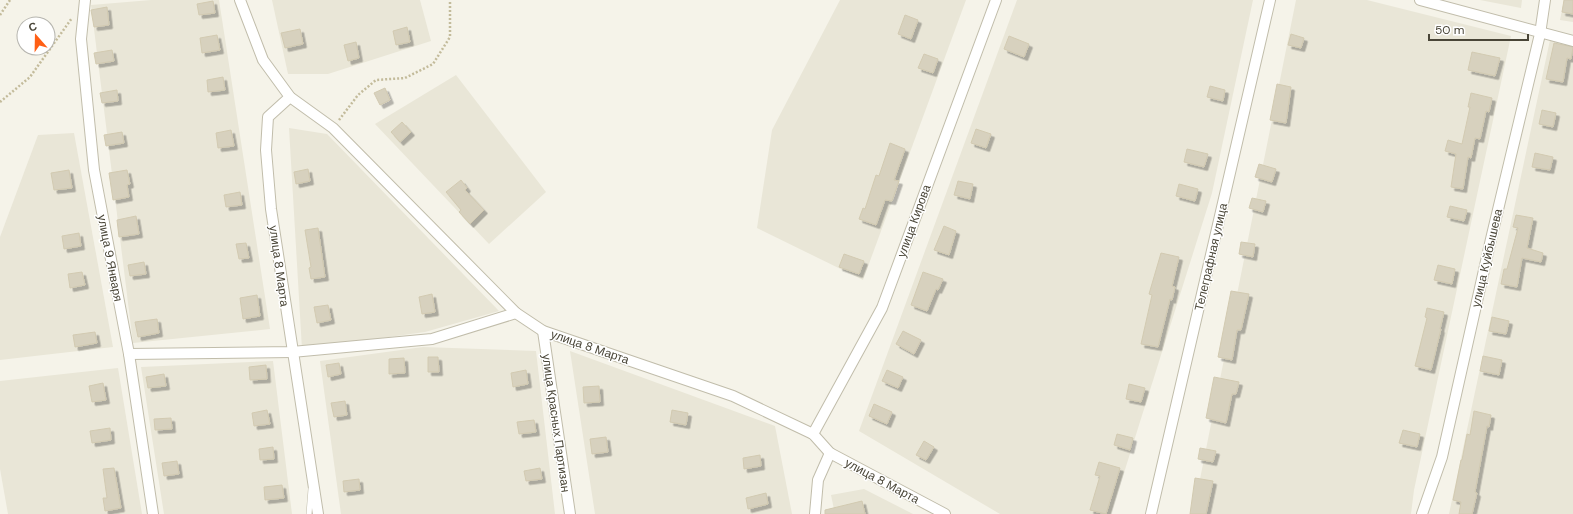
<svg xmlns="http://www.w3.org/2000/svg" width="1573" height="514" viewBox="0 0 1573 514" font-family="'DM Sans',sans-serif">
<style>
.residential{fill:#e9e6d7}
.building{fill:#d7d1be;stroke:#d2cab1;filter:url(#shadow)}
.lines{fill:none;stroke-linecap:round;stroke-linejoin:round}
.service-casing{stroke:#c1bdab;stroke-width:6}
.minor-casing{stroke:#c1bdab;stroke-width:12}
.path{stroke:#c3bb9b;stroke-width:2.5;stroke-dasharray:2 2;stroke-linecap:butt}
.service{stroke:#fff;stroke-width:5}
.minor{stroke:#fff;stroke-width:10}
.labels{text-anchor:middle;stroke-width:3;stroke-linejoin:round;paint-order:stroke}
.street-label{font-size:12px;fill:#494537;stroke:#fff}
</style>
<defs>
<filter id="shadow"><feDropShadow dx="3.5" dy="3.5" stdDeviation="0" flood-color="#0004"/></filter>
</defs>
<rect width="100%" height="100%" fill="#f5f3e9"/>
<g class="residential">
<polygon points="151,0 219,0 270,329 133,343 91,5"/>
<polygon points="272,0 420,0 431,41 328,74 288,74"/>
<polygon points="840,0 966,0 863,280 757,228 772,130"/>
<polygon points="1017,0 1253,0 1212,193 1111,514 1000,514 859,431"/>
<polygon points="1296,0 1367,0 1511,36 1414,490 1411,514 1193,514"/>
<polygon points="1480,0 1522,0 1521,8"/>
<polygon points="1564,0 1573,0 1573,22 1560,20"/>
<polygon points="1550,40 1573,45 1573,514 1449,514"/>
<polygon points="456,75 546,192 489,244 375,124"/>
<polygon points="289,128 327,134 499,311 425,332 302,349"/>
<polygon points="74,133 113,347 0,360 0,237 38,135"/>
<polygon points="423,347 536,351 555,514 341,514 320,361"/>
<polygon points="570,351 775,426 792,514 595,514"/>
<polygon points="273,361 292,514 164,514 141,367"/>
<polygon points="118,368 142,514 8,514 0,469 0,381"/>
<polygon points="864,489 913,514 835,514 831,495"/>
</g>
<g class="building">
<polygon points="1564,0 1573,0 1573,14 1562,12"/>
<polygon points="213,1 215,13 199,15 197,4"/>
<polygon points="107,7 109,25 94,27 91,10"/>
<polygon points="905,15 918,20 911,39 898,34"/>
<polygon points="407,27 410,42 396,45 393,31"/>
<polygon points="300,29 303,44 285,48 281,33"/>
<polygon points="1291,34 1304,38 1301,48 1288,45"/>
<polygon points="217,35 220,50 202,53 200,38"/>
<polygon points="1009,36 1029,44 1024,57 1004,49"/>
<polygon points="356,42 359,58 348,61 344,45"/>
<polygon points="1554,43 1573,47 1571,59 1567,58 1563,82 1546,79"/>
<polygon points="112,50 114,61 96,64 94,53"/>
<polygon points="1472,52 1500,58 1495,76 1468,70"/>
<polygon points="924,54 938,59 933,73 918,68"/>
<polygon points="223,77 225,90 208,92 207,80"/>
<polygon points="1277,84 1291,87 1286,123 1270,120"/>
<polygon points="1210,86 1225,90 1223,101 1207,97"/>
<polygon points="385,88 390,100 380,105 374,93"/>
<polygon points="117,90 118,101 102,103 100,93"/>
<polygon points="1471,93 1492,98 1489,112 1486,111 1480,139 1475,138 1471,158 1468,157 1463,189 1451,187 1456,154 1445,151 1448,140 1462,144 1470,107 1468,107"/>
<polygon points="1542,110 1556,113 1553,127 1539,124"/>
<polygon points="402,122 411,132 400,142 391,132"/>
<polygon points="976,129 991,134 986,148 971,143"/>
<polygon points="231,130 234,146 218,148 216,133"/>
<polygon points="122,132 124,143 106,146 104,135"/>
<polygon points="890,143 905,149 894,180 899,181 892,201 885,200 876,225 859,219 863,208 865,209 876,175 879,176"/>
<polygon points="1187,149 1208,154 1204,167 1184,162"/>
<polygon points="1535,153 1553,157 1550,170 1532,167"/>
<polygon points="1259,164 1276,169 1272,182 1255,177"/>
<polygon points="308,169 310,181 296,184 294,172"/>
<polygon points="69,170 72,188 54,190 51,173"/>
<polygon points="127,170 130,184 127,185 129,197 113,200 109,173"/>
<polygon points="461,180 467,188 465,190 484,210 470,224 459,212 461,210 446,192"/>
<polygon points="958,181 973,184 970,199 954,195"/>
<polygon points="1179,184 1198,189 1195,201 1176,196"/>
<polygon points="240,192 242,205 226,207 224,195"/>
<polygon points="1252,198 1266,201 1263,212 1249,208"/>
<polygon points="1450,206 1467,210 1464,221 1447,217"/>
<polygon points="1516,215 1533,218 1527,248 1543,253 1541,262 1522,258 1517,287 1501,284 1504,269 1507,269 1518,228 1513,227"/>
<polygon points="136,216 139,234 119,237 117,220"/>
<polygon points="944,226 956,231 949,255 934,250"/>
<polygon points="318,228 325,277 311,279 309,268 311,267 305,230"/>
<polygon points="79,233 81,246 64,249 62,236"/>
<polygon points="1241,242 1255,244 1253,257 1239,254"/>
<polygon points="246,243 249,258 239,259 236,244"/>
<polygon points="1161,253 1179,257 1172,286 1175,287 1172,300 1170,299 1158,347 1141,344 1152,295 1149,294"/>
<polygon points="844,254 864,261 859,274 839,267"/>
<polygon points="144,262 146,274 130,276 128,265"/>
<polygon points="1438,265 1455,269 1452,284 1434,280"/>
<polygon points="82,272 85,285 70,288 68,274"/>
<polygon points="923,272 943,279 938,290 936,289 927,311 911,305"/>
<polygon points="1231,291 1249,294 1241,330 1237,330 1232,360 1218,357"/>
<polygon points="432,294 435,312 422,314 419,297"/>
<polygon points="257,295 260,316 243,319 240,298"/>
<polygon points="328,305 331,320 317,323 314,307"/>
<polygon points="1427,308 1444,312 1440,329 1441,329 1431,370 1415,366 1427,318 1425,317"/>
<polygon points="1492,317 1509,321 1506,334 1489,331"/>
<polygon points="157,319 159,333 138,337 135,322"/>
<polygon points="903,331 921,340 914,354 896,344"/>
<polygon points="95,332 97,343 75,347 73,335"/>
<polygon points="1483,356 1502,360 1499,375 1480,371"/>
<polygon points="428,357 438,357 439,372 428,372"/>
<polygon points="404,358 405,373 389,374 389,359"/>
<polygon points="339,363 341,374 328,377 326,365"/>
<polygon points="266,365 267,379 250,380 249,367"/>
<polygon points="526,370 528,384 513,387 511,373"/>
<polygon points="887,370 903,377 898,388 882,381"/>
<polygon points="164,374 166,386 148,388 146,377"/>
<polygon points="1214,377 1239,382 1236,394 1232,394 1226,423 1206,418"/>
<polygon points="103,383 106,400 92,402 89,386"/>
<polygon points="1129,384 1145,388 1141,402 1126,399"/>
<polygon points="599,386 600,402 584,403 583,387"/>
<polygon points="345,401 347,415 334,417 331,403"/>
<polygon points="874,404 892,412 887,424 869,416"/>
<polygon points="267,410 270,424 254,426 252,413"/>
<polygon points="672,410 688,413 686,425 670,422"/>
<polygon points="1474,411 1491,415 1489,427 1487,426 1475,492 1477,493 1472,514 1459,514 1461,502 1453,500 1461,460 1462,460 1467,434 1470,435"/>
<polygon points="171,418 172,429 155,430 154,419"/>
<polygon points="534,420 536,432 519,434 517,422"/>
<polygon points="110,428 111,440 92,443 90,431"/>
<polygon points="1403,430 1420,434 1417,447 1399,443"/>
<polygon points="1117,434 1133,438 1130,450 1114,445"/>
<polygon points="606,437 608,452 592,454 590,439"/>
<polygon points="924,441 934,447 926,460 916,455"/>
<polygon points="273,447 274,459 260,460 259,449"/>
<polygon points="1200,448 1216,451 1213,462 1198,459"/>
<polygon points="760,455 761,466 744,469 743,458"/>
<polygon points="177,461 179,474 164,476 162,463"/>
<polygon points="1099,462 1120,468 1106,514 1090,510 1100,476 1095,475"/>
<polygon points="114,468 121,508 105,511 103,498 107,498 103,469"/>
<polygon points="540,468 542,479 526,481 524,471"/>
<polygon points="1195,478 1213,481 1206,514 1190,514"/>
<polygon points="359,479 360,490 344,492 343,481"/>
<polygon points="282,485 284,498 265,500 264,487"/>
<polygon points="766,493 768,504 748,509 746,498"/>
<polygon points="862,501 865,514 825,514 825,510"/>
</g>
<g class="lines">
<defs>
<polyline id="service" points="309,514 311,489"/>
<g id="minor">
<polyline points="85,0 81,39 94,170 129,354 153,514"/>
<polyline points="240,0 263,60 290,97 333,128 516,313 543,331 733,396 813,434 830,453 945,514"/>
<polyline points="1420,0 1573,41"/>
<polyline points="290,97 268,117 266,150 271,209 318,514"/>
<polyline points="543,331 570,514"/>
<polyline points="129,354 292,352 432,339 516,313"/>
<polyline points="813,434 882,308 996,0"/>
<polyline points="815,514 818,480 830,453"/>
<polyline points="1151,514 1270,0"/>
<polyline points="1422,514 1442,457 1491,239 1540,34 1545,0"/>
</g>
</defs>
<use href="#service" class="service-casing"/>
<use href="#minor" class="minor-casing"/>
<g class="path">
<polyline points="0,15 10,0"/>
<polyline points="0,102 30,77 72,18"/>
<polyline points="339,120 358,95 376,80 405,78 433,64 450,37 450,0"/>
</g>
<use href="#service" class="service"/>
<use href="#minor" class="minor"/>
</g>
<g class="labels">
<g class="street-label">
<text transform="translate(914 221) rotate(-70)" y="4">улица Кирова</text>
<text transform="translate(1211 257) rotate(-77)" y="4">Телеграфная улица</text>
<text transform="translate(110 258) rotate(79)" y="4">улица 9 Января</text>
<text transform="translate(1487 258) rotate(-77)" y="4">улица Куйбышева</text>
<text transform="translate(279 266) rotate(82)" y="4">улица 8 Марта</text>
<text transform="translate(590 347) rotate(19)" y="4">улица 8 Марта</text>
<text transform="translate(556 423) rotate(82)" y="4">улица Красных Партизан</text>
<text transform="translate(882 481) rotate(28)" y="4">улица 8 Марта</text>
</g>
</g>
<g transform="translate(36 36) rotate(340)"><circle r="19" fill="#ffffff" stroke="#b6b5af"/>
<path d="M0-3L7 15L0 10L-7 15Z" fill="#ff5f15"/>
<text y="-6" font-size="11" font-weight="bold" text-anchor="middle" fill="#494537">С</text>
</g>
<path d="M1429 34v6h99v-6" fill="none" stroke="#494537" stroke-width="2"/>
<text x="1435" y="34" font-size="12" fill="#494537" stroke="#ffffff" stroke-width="3" paint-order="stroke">50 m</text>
</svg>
